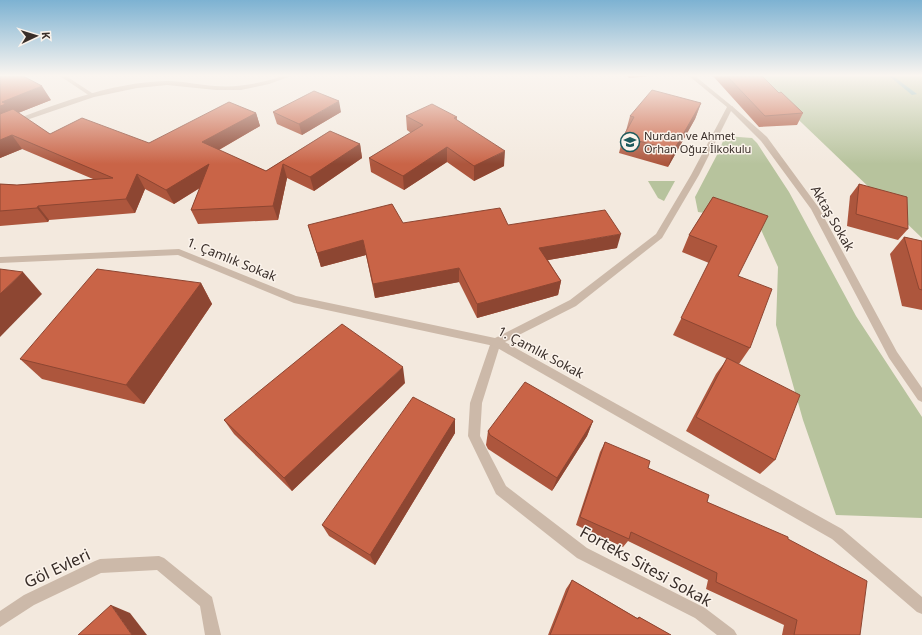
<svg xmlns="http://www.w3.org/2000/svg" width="922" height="635" viewBox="0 0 922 635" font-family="'Noto Sans',sans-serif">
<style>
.green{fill:#b7c39d}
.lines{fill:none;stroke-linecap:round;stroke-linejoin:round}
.stream{fill:#7cb0b1;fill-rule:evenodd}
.minor{fill:#ccb9a9;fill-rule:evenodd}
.tertiary{fill:#ccb9a9;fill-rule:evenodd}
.wall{fill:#ad563d}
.shaded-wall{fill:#8d4632}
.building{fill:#c96447;stroke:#8d4632}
.labels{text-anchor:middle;stroke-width:3;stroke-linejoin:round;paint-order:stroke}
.far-poi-label{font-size:11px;fill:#392e29;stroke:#fbf3eb;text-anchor:start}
.street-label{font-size:13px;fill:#392e29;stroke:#fbf3eb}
.near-street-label{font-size:16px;fill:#392e29;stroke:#fbf3eb}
</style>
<rect width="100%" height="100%" fill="#f3e9de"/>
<g class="green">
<polygon points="753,76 922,76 922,238"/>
<polygon points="725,136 752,138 757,143 789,192 856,316 922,417 922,518 836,515 803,420 776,325 778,267 757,221 698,212 695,197 719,151"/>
<polygon points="648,181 675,181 664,201 658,198"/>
</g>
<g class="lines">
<polygon class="stream" points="889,76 893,76 917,94 912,95"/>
<g class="minor">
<polygon points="60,76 66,76 95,95 90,96"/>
<polygon points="728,106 732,106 767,137 819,208 897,352 922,388 922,402 918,400 889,358 811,209 761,141 728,108"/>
<polygon points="496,338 500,339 501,342 482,403 480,436 506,486 587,548 705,608 734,630 737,635 717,635 695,618 577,558 496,494 468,436 470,403 491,342 492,339"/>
<polygon points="159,556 164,558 212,597 221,635 205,635 200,606 157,570 101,573 34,605 0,627 0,611 24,595 95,561 100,559"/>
</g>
<g class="tertiary">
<path d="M283 76H291L269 84 241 90H216L167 85 137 88 94 97 0 129V125C53 106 109 82 167 81 183 81 199 85 215 86 239 88 261 83 283 76Z"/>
<polygon points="689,76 695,76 733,107 699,175 662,238 576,306 505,342 842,529 922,597 922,614 917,612 832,539 494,346 294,303 178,255 0,263 0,257 179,249 296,296 495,338 570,300 656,234 691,175 727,107"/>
</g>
</g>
<g class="wall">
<polygon points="0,76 51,100 18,113 50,134 149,143 256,113 260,126 219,150 266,171 330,131 360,144 362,158 314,191 287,178 278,220 198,224 191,210 200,188 174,204 145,189 135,213 49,220 48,222 0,226 0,184 17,185 93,179 22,149 0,158"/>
<polygon points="627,76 652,76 629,78"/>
<polygon points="713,76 762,76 779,93 803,113 797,125 759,127"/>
<polygon points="701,103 695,119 668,167 619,153 623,137 626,131 630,116"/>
<polygon points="273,112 341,112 302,135 277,124"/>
<polygon points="406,116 457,117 457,120 504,166 474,181 447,162 404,190 371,172 369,158 411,133 407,130"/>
<polygon points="859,184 908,229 898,240 847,226 850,196"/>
<polygon points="713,197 738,276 750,348 739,364 730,360 775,460 760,474 686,431 716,374 727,359 673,335 709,263 682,252 689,235"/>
<polygon points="403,223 508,225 617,248 548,260 561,281 558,295 477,318 459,282 375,298 366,255 321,267 308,225"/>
<polygon points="904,237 922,241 922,310 902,306 890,254"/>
<polygon points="201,283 212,304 144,404 42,379 20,359"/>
<polygon points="405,383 292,491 234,434 224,420"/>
<polygon points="455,419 455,433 375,565 329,536 322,525"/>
<polygon points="593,421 587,436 552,491 488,449 486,445 488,431"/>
<polygon points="605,442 648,468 707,502 788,539 860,635 782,635 784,625 706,589 708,580 628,541 623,547 576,525 600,452"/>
<polygon points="572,580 637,618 639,617 671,635 548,635 566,589"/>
</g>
<g class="shaded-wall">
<polygon points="42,86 51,100 13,115 0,123 0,106 2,102"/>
<polygon points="339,101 341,112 302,135 299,124"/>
<polygon points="701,103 695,119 668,167 674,150"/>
<polygon points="256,113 260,126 208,156 202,142"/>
<polygon points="12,135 22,149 0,158 0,140"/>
<polygon points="360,144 362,158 314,191 310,177"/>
<polygon points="447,147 447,162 404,190 403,176"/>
<polygon points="505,151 504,166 474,181 474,166"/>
<polygon points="209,164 215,178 174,204 166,190"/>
<polygon points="283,164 287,178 278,220 273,206"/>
<polygon points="137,174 145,189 135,213 126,199"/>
<polygon points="38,206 49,220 48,222 37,208"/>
<polygon points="621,234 617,248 537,262 539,248"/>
<polygon points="363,240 366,255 321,267 317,253"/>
<polygon points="459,268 459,282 375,298 373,284"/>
<polygon points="23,272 42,294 0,337 0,294"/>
<polygon points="561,281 558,295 477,318 477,304"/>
<polygon points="201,283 212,304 144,404 126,385"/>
<polygon points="403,367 405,383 292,491 284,478"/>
<polygon points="455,419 455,433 375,565 370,555"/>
<polygon points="593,421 587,436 552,491 557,478"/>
<polygon points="111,605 130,613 147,635 132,635"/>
</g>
<g class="building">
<polygon points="0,76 23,76 42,86 2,102 6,104 0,106"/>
<polygon points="727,76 762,76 779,93 781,92 803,113 765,116"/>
<polygon points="652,90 701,103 674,150 623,137 634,117 630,116"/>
<polygon points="314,91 339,101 299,124 273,112"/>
<polygon points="229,102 256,113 202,142 266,171 330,131 360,144 310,177 283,164 273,206 191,210 209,164 166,190 137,174 126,199 38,206 37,208 0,211 0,184 17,185 113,178 12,135 0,140 0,114 13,109 50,134 82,118 149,143"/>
<polygon points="432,104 457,117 454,118 505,151 474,166 447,147 403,176 369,158 423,125 406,116"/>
<polygon points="859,184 907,197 908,229 856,214"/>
<polygon points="713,197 768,216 738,276 772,289 750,348 681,318 717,246 689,235"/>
<polygon points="392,204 403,223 500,208 508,225 605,210 621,234 539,248 561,281 477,304 459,268 373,284 363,240 317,253 308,225"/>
<polygon points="904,237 922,241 922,290 919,289"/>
<polygon points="0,269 23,272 0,294"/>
<polygon points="97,269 201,283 126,385 20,359"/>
<polygon points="342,324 403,367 284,478 224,420"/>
<polygon points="727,358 800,395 775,460 696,417"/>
<polygon points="525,382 593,421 557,478 490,435 488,431"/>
<polygon points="413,397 455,419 370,555 322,525"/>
<polygon points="605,442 650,461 648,468 709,495 707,502 788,537 788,539 867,581 860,635 794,635 797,620 716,582 717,573 631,532 629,539 580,517"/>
<polygon points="572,580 638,619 639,617 671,635 550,635"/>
<polygon points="111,605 132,635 78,635"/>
</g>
<linearGradient id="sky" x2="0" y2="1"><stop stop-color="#7db2d2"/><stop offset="0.46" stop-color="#faf5f0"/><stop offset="1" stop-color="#faf5f0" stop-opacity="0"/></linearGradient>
<rect width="922" height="164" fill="url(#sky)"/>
<defs>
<symbol id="school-ring" viewBox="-11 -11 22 22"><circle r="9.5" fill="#fbf3eb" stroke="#1d5a5c" stroke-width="1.5"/><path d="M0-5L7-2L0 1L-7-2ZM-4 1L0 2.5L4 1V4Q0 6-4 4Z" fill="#1d5a5c"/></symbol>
</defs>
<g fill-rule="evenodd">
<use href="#school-ring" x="619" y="131" width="22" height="22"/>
</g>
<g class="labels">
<g class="far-poi-label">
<text x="644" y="140">Nurdan ve Ahmet<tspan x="644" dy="13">Orhan Oğuz İlkokulu</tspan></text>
</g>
<g class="street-label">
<text transform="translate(833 218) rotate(60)" y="5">Aktaş Sokak</text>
<text transform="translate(232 259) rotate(22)" y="5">1. Çamlık Sokak</text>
<text transform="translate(541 352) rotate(28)" y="5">1. Çamlık Sokak</text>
</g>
<g class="near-street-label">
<text transform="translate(646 566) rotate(29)" y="6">Forteks Sitesi Sokak</text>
<text transform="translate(57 568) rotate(-25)" y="6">Göl Evleri</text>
</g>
</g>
<g transform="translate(36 36) rotate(86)" stroke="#fbf3eb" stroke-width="3" paint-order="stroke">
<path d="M0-3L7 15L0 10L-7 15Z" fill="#392e29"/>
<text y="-6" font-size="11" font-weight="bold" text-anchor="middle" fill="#392e29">K</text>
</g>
</svg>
